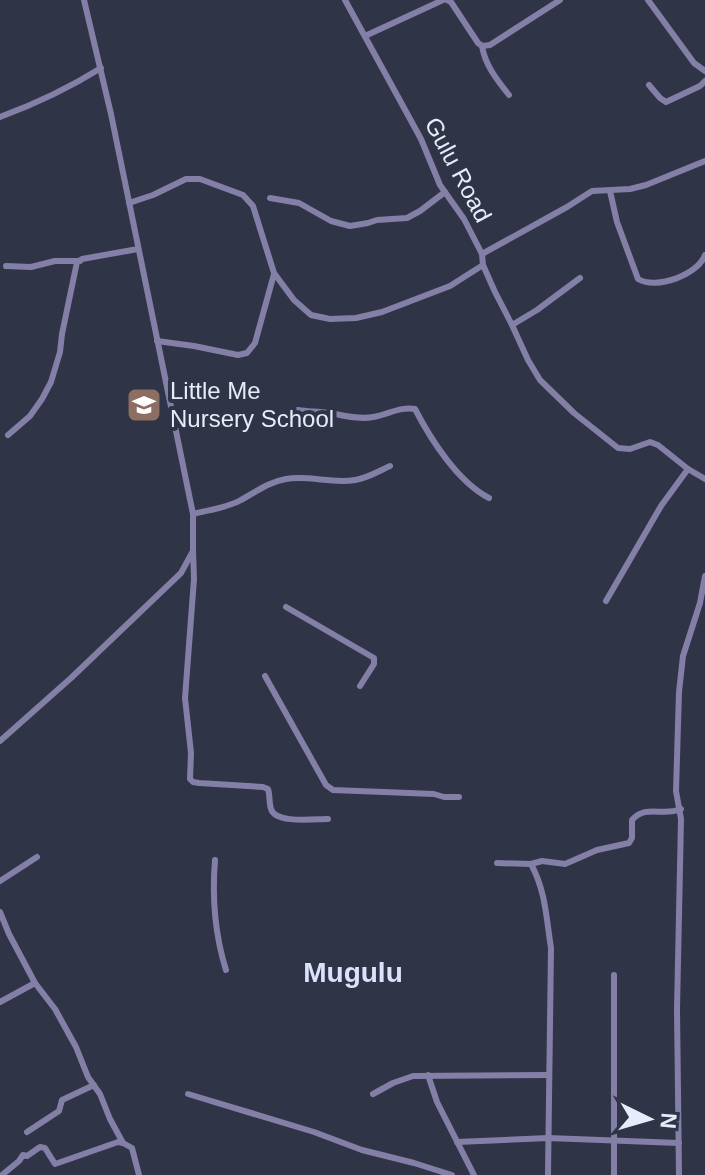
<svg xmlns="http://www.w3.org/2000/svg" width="705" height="1175" viewBox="0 0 705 1175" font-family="Helvetica,sans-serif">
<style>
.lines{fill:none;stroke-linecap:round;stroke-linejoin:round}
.minor{stroke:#847fa6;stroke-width:6}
.labels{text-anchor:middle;stroke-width:8;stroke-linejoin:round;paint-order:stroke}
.street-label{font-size:24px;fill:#e8ebf8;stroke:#2f3447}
.poi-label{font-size:24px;fill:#e8ebf8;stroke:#2f3447;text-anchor:start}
.quarter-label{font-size:28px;font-weight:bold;fill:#dce2fb;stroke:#2f3447}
</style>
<rect width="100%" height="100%" fill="#2f3447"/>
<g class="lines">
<g class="minor">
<polyline points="345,0 421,139 440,185 464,219 482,254 483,265 495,292 512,325 528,360 540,380 574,413 618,448 630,449 650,442 658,445 688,469 705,479"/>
<polyline points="447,0 451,2 478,43 482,46 490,45 560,0"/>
<polyline points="648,0 694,63 705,71"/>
<polyline points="365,36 443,0"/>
<path d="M482 46C485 65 497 80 509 95"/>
<polyline points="649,85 660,98 666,102 700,86 705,81"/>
<path d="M0 117C35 104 69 88 101 68"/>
<path d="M610 191 617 222 638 279C656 290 698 275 705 255"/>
<polyline points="270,198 299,203 331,221 350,226 368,223 377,220 407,218 420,211 445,192"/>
<polyline points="129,203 153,195 186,179 200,179 243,195 253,206 274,273 294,300 311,315 330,319 356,318 382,312 450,286 483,265"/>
<polyline points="482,254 567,207 592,191 630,189 646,185 705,161"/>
<polyline points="6,266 31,267 55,261 80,261"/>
<polyline points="512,325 537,310 580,278"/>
<polyline points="157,341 194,346 238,355 247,353 255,343 274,274"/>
<path d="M298 410C308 412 318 411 329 413 343 415 358 420 373 417 387 415 401 406 415 409 431 440 458 482 489 498"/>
<polyline points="8,435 30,416 42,399 51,382 60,352 62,334 77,262 82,259 138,249"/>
<path d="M193 514C208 510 227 508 241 500 256 492 268 482 286 479 309 475 332 484 355 480 368 478 379 471 390 466"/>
<path d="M193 551 194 579 185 698 191 753 190 779 193 782 199 783 263 787 268 789C270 795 269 803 271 809 275 824 315 819 328 819"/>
<polyline points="606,601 661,506 688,469"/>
<polyline points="286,607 374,658 374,664 360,686"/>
<polyline points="265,676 326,785 333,790 434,794 444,797 459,797"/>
<polyline points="0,741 71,678 181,573 193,551 193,514 111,114 84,0"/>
<path d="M215 860C212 897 215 935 226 970"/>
<path d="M497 863 531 864C546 892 546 917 551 948L548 1175"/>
<path d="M531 864 542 861 565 864 597 850 629 843 632 838V820C646 804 663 817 681 809"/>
<polyline points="0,881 37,857"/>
<polyline points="0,912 9,934 35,983 55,1009 76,1047 88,1077 100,1094 110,1119 123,1143 132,1148 139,1175"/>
<polyline points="0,1002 35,983"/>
<polyline points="428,1075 437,1102 474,1175"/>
<polyline points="188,1094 314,1132 362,1150 414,1163 452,1175"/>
<polyline points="373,1094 393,1083 413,1076 549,1075"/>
<polyline points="27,1132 59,1111 62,1100 94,1085"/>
<polyline points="457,1142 548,1138 679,1143"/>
<polyline points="2,1175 19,1161 23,1155 27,1156 40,1147 45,1148 55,1164 118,1142 123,1143"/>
<polyline points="614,1175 614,975"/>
<polyline points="679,1175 677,1009 681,819 676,791 679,692 683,656 700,603 705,576"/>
</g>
</g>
<defs>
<symbol id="school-square" viewBox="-11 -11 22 22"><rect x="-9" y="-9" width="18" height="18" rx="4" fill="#8d6e63" stroke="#2f3447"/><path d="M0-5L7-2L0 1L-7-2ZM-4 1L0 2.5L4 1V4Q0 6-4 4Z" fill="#fff"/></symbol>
</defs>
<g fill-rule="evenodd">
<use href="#school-square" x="124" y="385" width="40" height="40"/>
</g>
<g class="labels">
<g class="street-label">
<text transform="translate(458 170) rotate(62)" y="8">Gulu Road</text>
</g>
<g class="poi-label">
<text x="170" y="399">Little Me<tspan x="170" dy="28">Nursery School</tspan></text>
</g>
<g class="quarter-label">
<text x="353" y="982">Mugulu</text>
</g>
</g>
<g transform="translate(649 1119) rotate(95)" stroke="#2f3447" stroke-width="6" paint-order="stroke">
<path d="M0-6L14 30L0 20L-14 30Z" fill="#e8ebf8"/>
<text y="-12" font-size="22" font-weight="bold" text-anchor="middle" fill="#e8ebf8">N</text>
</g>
</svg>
